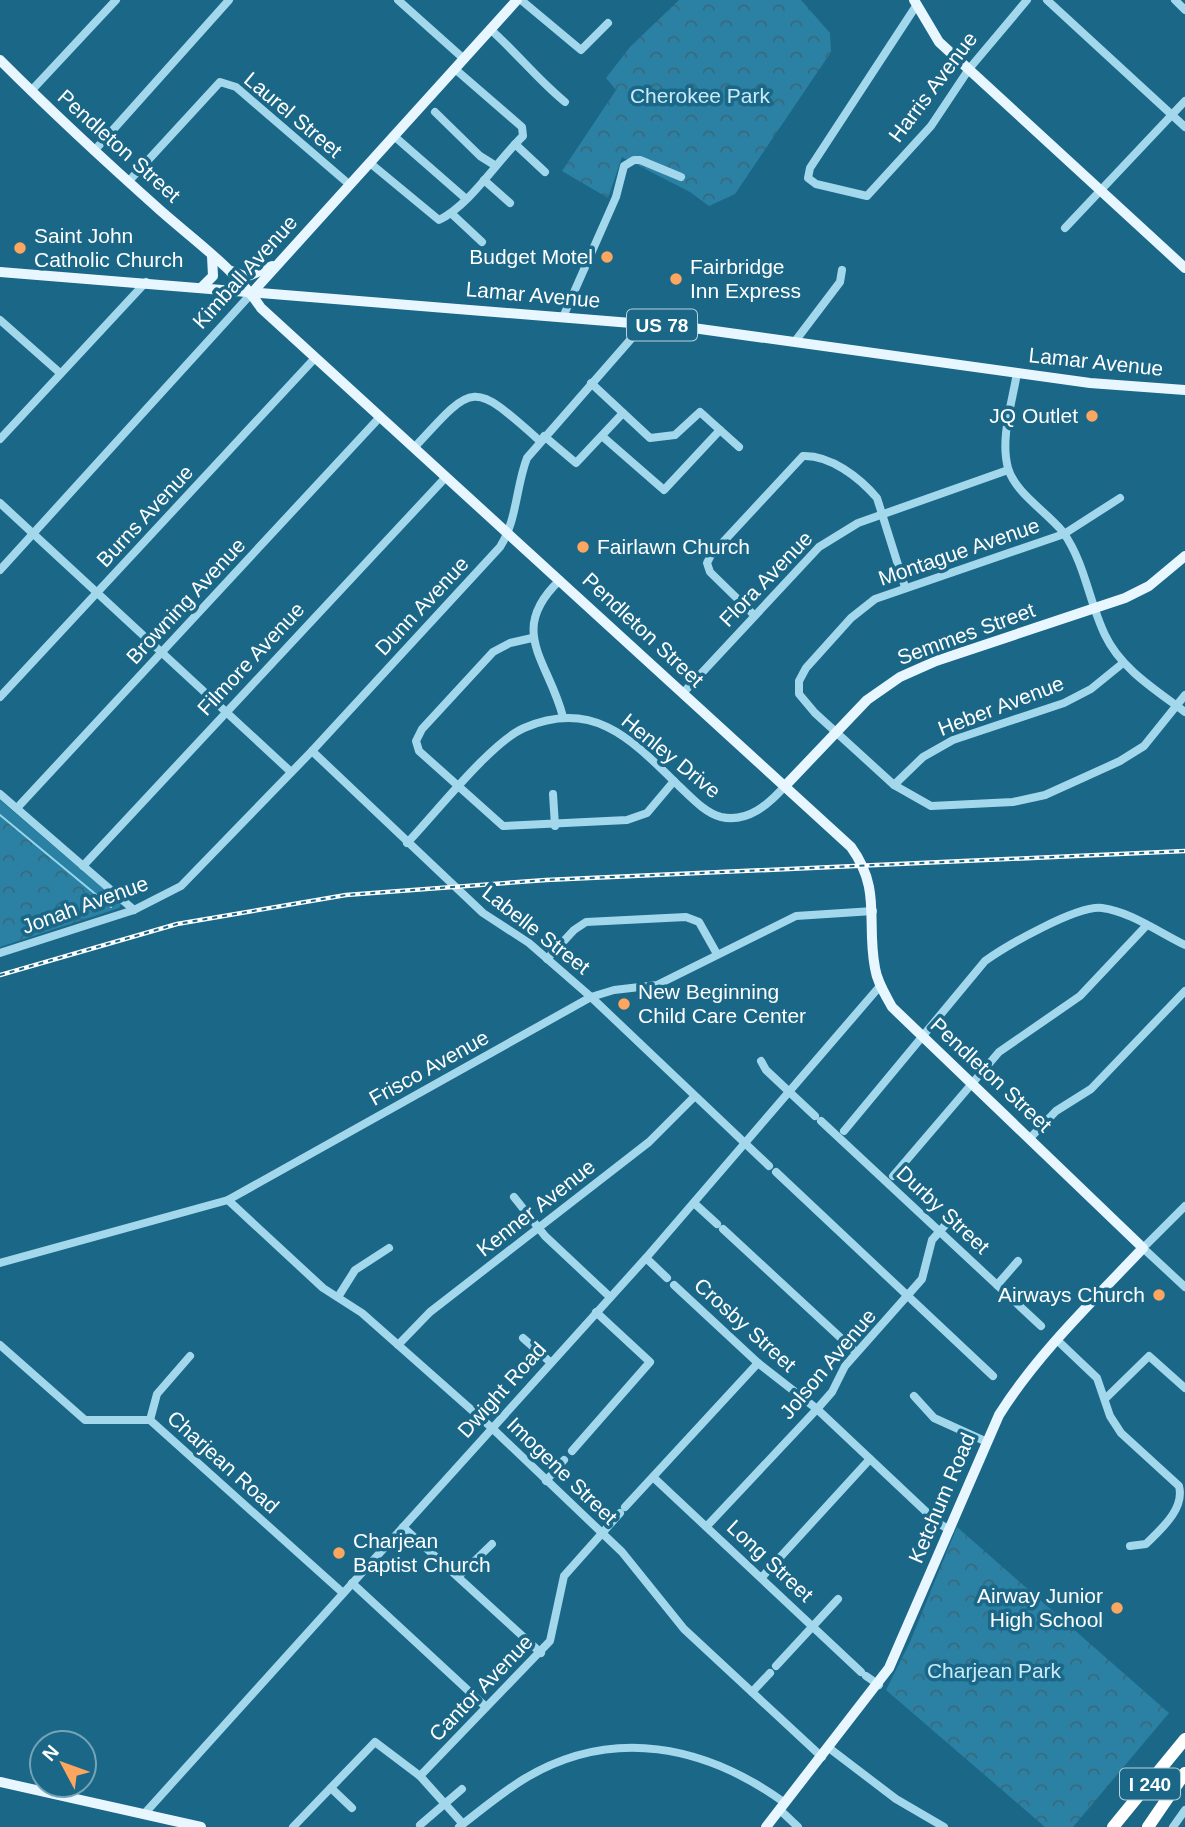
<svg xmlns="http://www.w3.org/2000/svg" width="1185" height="1827" viewBox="0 0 1185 1827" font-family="Arial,sans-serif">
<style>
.forest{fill:url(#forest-crowns)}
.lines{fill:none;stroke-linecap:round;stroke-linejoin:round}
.stream{stroke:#96d6ee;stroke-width:2}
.minor{stroke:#a3d8ec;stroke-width:8}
.major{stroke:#e8f7ff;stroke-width:10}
.highway{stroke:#fff;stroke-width:12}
.rail-casing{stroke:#fff;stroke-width:4.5}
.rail{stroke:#1b6787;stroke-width:2;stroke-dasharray:5;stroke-linecap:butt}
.poi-dot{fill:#fda660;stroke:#1b6787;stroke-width:2.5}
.labels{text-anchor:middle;stroke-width:7;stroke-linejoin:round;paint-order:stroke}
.shield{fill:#1b6787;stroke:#bbd1db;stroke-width:2}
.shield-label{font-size:19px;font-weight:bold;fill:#fff}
.street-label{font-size:21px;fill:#fff;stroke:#1b6787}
.park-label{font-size:21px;fill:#c8ebf9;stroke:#1b6787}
.poi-label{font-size:21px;fill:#fff;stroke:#1b6787;text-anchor:start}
</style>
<defs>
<pattern id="forest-crowns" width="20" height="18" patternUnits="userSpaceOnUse" patternTransform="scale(1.75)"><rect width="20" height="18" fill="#2b81a4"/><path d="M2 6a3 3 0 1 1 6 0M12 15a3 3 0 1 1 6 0" fill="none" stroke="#3a697c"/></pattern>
</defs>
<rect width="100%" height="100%" fill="#1b6787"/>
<g class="forest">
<polygon points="679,0 801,0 830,33 831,52 735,194 709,206 690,192 622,157 608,198 562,171 616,90 606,78 630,47"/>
<polygon points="0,800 121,904 119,908 0,947"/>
<polygon points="957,1527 1169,1713 1073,1827 1045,1827 886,1690 910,1642"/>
</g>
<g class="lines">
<polyline class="stream" points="0,815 111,907"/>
<g class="minor">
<polyline points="398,0 464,59"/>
<polyline points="521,0 581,50 608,23"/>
<polyline points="1047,0 1185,127"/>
<polyline points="1175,0 1185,10"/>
<polyline points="916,6 810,168 808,178 816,184 867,196 931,126 969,69 1027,0"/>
<path d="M490 29C517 53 538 80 565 102"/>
<polyline points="31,91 116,0"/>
<polyline points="435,112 480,156 496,166"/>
<polyline points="394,136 465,198"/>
<polyline points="515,144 545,172"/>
<polyline points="94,151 229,0"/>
<path d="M370 163 439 220C470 205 497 161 523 136L522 127 455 69"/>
<polyline points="484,180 510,203"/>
<polyline points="128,182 220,82 236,87 350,185"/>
<polyline points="452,214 482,242"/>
<polyline points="1065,228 1185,101"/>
<polyline points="563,317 616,197 624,166 634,160 640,160 681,177"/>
<polyline points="0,320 60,373"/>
<polyline points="796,340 840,282 842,270"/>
<path d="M1017 373C1012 403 1000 439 1008 468 1015 493 1047 512 1063 532 1085 563 1089 602 1105 635 1121 669 1156 690 1185 712"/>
<polyline points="591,383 650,438 675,435 700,412 739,447"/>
<polyline points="544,436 576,463 623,413"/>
<polyline points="602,436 664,490 720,430"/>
<polyline points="0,439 146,282"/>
<path d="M414 448C475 381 472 381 540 441"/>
<polyline points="1120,498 1064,534 875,599 851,618 806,668 799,681 799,694 815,713 894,785 931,806 1013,802 1045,795 1120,761 1144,746 1185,695"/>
<polyline points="0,503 291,772"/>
<polyline points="0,570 251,294"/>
<path d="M560 580C506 631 549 661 563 717"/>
<path d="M754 615 710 572 707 563 711 555 803 456C830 455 859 477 877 498L905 587"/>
<polyline points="532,638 510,643 493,652 422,729 416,741 419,751 503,826 627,820 647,813 674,781"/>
<polyline points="683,693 819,547 858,523 1008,470"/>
<polyline points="0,697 315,358"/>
<polyline points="312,751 483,913 529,943 591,997 769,1166"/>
<polyline points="894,785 923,757 953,740 1064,703 1091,689 1123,663"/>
<polyline points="0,794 134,910"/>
<polyline points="553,794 555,826"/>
<polyline points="17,808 380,417"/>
<path d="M407 843C435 814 491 742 524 728 594 698 632 740 679 786 691 797 705 813 721 817 748 823 769 804 785 786"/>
<polyline points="83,866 446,477"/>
<path d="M0 953 134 910 181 886 312 751 500 547C517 521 516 486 527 458L645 323"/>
<polyline points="547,959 574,930 586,922 686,917 699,922 717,954"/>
<polyline points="761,1061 766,1070 815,1116"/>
<polyline points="821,1121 1041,1326"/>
<path d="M844 1131 985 961C1006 946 1077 905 1102 908 1129 911 1160 933 1185 945"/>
<polyline points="1031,1137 1056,1111 1091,1089 1185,991"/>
<polyline points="776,1172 993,1376"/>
<polyline points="893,1176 999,1052 1080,996 1146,926"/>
<polyline points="514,1197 545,1236 610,1297"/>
<polyline points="228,1200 323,1288 362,1313 492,1428 622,1552 684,1629 822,1757"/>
<polyline points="694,1203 717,1224"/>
<polyline points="1185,1206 1143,1248 1185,1287"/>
<polyline points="723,1229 856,1352"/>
<polyline points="646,1258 667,1278"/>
<polyline points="0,1263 228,1200 591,997 614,990 657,985 796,916 873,911"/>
<polyline points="674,1285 758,1363 817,1409 938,1523 950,1530"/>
<polyline points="997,1285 1018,1261"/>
<polyline points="338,1297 355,1270 389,1248"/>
<polyline points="523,1338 550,1362"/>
<path d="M1057 1340 1097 1378 1110 1416 1121 1433 1179 1486C1185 1509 1161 1529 1146 1544L1130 1546"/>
<polyline points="0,1345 85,1420 150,1420 343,1593"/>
<polyline points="398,1345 430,1312 649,1142 694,1097"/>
<polyline points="914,1396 934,1418 987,1442"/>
<polyline points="1106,1398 1149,1356 1185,1388"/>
<polyline points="150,1420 157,1394 190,1356"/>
<polyline points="572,1451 650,1362 596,1312"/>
<polyline points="653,1477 861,1672"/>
<polyline points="546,1481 564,1460"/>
<polyline points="625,1507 758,1363"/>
<polyline points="707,1526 817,1409 832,1392 845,1366 922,1279 932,1240 956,1213"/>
<polyline points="403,1527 541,1653"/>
<polyline points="459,1576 492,1544"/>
<polyline points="762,1577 870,1459"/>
<polyline points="352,1583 486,1707"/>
<polyline points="776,1666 838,1599"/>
<polyline points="866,1676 879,1685"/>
<polyline points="752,1692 770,1673"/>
<polyline points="829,1748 896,1799 944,1827"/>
<polyline points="420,1776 550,1641 564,1576 620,1513"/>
<polyline points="331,1788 352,1808"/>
<polyline points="780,1810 798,1827"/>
<polyline points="145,1813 646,1258 880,986"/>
<polyline points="420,1825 462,1789"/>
<polyline points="293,1827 375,1742 420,1776 463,1824"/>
<path d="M459 1827C480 1811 501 1793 524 1779 612 1726 705 1745 785 1803"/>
<polyline points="1173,1827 1185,1810"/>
</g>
<g class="major">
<polyline points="914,0 939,42 1185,268"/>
<path d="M0 60C52 112 106 162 161 211 195 241 236 270 261 308L851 847C882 890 866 921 875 968 877 982 885 994 892 1007L1143 1248C1093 1301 1038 1353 999 1415L889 1668 766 1827"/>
<polyline points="231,271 246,277 272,266"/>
<polyline points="0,272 693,328 1090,383 1185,390"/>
<polyline points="201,288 213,276 212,256"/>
<polyline points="251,294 517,0"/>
<polyline points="785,786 867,700 900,677 936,661 1125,598 1149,586 1185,556"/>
<polyline points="0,1782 201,1827"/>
</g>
<g class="highway">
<polyline points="1113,1827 1185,1739"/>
<polyline points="1148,1827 1185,1773"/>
</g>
<defs>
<polyline id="rail" points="0,975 177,924 346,895 546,880 1185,851"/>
</defs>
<use href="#rail" class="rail-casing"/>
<use href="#rail" class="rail"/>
</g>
<g class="poi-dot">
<circle cx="20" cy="248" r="7"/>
<circle cx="607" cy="257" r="7"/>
<circle cx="676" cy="279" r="7"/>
<circle cx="1092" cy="416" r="7"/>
<circle cx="583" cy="547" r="7"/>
<circle cx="624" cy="1004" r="7"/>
<circle cx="1159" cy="1295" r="7"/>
<circle cx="339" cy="1553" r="7"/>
<circle cx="1117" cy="1608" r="7"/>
</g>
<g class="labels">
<g class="shield">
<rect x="627" y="309.5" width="70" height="31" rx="5"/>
<rect x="1120" y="1768.5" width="60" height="31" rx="5"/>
</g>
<g class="shield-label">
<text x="662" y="332">US 78</text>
<text x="1150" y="1791">I 240</text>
</g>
<g class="street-label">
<text transform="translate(933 87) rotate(-53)" y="7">Harris Avenue</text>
<text transform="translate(293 115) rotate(40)" y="7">Laurel Street</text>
<text transform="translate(119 146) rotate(42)" y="7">Pendleton Street</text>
<text transform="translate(245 272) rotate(-48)" y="7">Kimball Avenue</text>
<text transform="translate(533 295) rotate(5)" y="7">Lamar Avenue</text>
<text transform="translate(1096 362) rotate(6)" y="7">Lamar Avenue</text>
<text transform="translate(145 516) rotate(-47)" y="7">Burns Avenue</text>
<text transform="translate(959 552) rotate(-19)" y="7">Montague Avenue</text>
<text transform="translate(766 579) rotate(-46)" y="7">Flora Avenue</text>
<text transform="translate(186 601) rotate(-47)" y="7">Browning Avenue</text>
<text transform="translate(422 606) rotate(-47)" y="7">Dunn Avenue</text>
<text transform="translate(643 630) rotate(43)" y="7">Pendleton Street</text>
<text transform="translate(966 634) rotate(-20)" y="7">Semmes Street</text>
<text transform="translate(251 659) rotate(-47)" y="7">Filmore Avenue</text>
<text transform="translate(1001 706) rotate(-21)" y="7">Heber Avenue</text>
<text transform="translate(671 756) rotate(39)" y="7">Henley Drive</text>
<text transform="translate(85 905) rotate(-20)" y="7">Jonah Avenue</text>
<text transform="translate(536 930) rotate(38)" y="7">Labelle Street</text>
<text transform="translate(429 1068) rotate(-29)" y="7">Frisco Avenue</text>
<text transform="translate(991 1075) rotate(43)" y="7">Pendleton Street</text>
<text transform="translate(536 1208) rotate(-38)" y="7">Kenner Avenue</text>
<text transform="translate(943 1210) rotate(43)" y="7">Durby Street</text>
<text transform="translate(745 1325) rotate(42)" y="7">Crosby Street</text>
<text transform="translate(828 1364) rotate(-50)" y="7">Jolson Avenue</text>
<text transform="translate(502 1390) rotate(-48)" y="7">Dwight Road</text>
<text transform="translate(223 1462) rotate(42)" y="7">Charjean Road</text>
<text transform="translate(562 1471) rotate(44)" y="7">Imogene Street</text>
<text transform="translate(942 1498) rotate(-67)" y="7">Ketchum Road</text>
<text transform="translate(770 1561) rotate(43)" y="7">Long Street</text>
<text transform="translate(481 1688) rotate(-46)" y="7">Cantor Avenue</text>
</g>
<g class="park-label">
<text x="700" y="103">Cherokee Park</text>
<text x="994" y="1678">Charjean Park</text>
</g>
<g class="poi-label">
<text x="34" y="243">Saint John<tspan x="34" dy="24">Catholic Church</tspan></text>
<text x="593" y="264" text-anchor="end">Budget Motel</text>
<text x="690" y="274">Fairbridge<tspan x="690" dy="24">Inn Express</tspan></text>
<text x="1078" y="423" text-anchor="end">JQ Outlet</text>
<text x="597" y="554">Fairlawn Church</text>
<text x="638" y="999">New Beginning<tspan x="638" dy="24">Child Care Center</tspan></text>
<text x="1145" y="1302" text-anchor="end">Airways Church</text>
<text x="353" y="1548">Charjean<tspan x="353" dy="24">Baptist Church</tspan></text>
<text x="1103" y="1603" text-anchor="end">Airway Junior<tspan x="1103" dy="24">High School</tspan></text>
</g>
</g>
<g transform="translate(63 1764) rotate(311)"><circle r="33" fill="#1b6787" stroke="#76a4b7" stroke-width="2"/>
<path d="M0-5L12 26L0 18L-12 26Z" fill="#fda660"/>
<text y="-10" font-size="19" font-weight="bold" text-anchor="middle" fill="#ffffff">N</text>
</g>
</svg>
